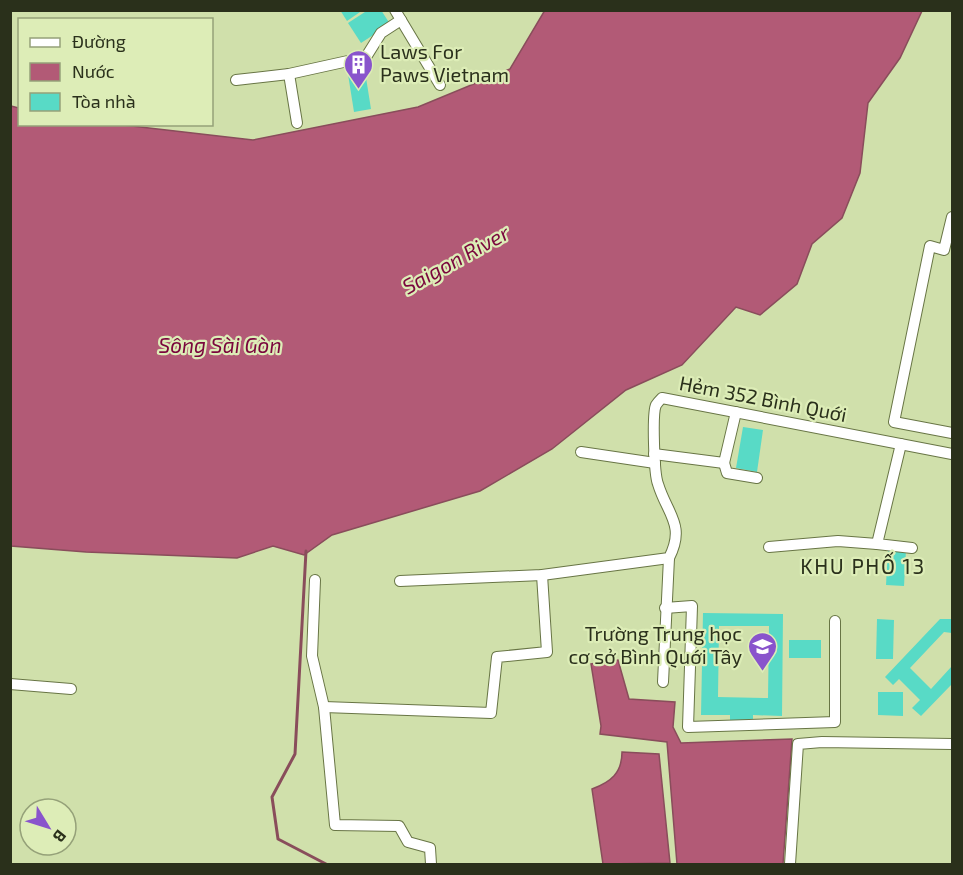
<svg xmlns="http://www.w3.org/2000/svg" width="963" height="875" viewBox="0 0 963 875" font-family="'Exo 2',sans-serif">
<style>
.water{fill:#b25a76;stroke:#894d5b;stroke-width:1.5}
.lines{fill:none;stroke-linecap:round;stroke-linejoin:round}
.stream{stroke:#894d5b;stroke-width:3}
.building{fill:#58dac6;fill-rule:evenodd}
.minor-casing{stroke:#687545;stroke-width:12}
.minor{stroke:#fff;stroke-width:10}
.labels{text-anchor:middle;stroke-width:4.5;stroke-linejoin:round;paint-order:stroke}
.poi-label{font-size:20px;fill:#2a301b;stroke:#ddedb7;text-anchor:start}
.street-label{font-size:20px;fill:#2a301b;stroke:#ddedb7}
.water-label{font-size:21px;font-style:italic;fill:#7a063d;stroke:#ddedb7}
.neighbourhood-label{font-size:21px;letter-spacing:1.5px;fill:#2a301b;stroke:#ddedb7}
</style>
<rect width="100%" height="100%" fill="#d0e0ab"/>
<g class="water">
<polygon points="545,10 922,11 900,58 868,103 860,173 842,218 812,244 797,284 760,315 736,307 682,365 626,390 552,449 480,491 332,535 304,555 273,546 237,558 86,552 11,546 11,106 19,108 20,124 123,125 253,140 418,107 510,69"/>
<polygon points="618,660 629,699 675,702 673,727 681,743 792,739 783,864 677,864 667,742 600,734 601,726 591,664"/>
<path d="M622 752 659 754 670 863 603 864 592 789C611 782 622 773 622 752Z"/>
</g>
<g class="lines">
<polyline class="stream" points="306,551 295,754 272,797 278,839 326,864"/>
</g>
<g class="building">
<polygon points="340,10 363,10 347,21"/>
<polygon points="368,10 381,10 390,24 361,43 348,23"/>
<polygon points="364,65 371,109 354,112 347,68"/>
<polygon points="743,427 763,430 757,472 736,468"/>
<polygon points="888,549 906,550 904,586 886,585"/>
<path d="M703 613 783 614 782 716 753 715V723H730V715H701ZM719 626H769L768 698 718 697Z"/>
<polygon points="877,619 894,620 893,659 876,659"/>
<polygon points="940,619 952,619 952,633 944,632 910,668 931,689 952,666 952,684 921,716 912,708 920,700 899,679 893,685 885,677"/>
<rect x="789" y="640" width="32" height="18"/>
<polygon points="878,692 903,692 903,716 878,715"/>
</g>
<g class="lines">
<defs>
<g id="minor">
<polyline points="395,10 440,85"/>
<polyline points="289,74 297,123"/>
<polyline points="236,80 289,74 366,57 381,33 401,20"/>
<polyline points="952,217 944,250 930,246 894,422 952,433"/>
<polyline points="901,444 877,544 912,548"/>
<polyline points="581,452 655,463"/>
<polyline points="654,454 724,463 736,412"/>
<polyline points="724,463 727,473 757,478"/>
<polyline points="769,547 838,541 877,544"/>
<polyline points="315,580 312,656 324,707 335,825 399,826 408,842 430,848 431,864"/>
<path d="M400 581 542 575 669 558C686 525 667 514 658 484 654 474 652 413 656 405 658 402 660 400 662 398L952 454"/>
<polyline points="665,608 692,606 688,727 835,722 835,621"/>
<polyline points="663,682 669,558"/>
<polyline points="10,684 71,689"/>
<polyline points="324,707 491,713 497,657 547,652 542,575"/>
<polyline points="790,864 798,744 822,742 952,744"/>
</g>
</defs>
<use href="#minor" class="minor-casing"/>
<use href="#minor" class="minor"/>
</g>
<defs>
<symbol id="building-pin" viewBox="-11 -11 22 30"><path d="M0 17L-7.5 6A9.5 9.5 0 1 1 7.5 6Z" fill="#8954cc" stroke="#ddedb7"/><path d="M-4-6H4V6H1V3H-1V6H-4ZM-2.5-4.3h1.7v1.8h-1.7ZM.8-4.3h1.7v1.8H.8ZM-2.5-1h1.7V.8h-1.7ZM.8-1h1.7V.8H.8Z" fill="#fff"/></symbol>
<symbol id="school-pin" viewBox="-11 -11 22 30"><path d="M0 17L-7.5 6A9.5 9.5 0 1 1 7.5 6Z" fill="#8954cc" stroke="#ddedb7"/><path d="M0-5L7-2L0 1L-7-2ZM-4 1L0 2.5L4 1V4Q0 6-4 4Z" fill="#fff"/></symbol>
</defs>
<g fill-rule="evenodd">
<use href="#building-pin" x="342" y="48" width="33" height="45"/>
<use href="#school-pin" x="746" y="630" width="33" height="45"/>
</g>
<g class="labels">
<g class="poi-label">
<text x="380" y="59">Laws For<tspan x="380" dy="23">Paws Vietnam</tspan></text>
<text x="742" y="641" text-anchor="end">Trường Trung học<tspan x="742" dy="23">cơ sở Bình Quới Tây</tspan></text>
</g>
<g class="street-label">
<text transform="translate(763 399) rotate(11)" y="7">Hẻm 352 Bình Quới</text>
</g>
<g class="water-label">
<text transform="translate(456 260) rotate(-29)" y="7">Saigon River</text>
<text x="220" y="353">Sông Sài Gòn</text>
</g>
<g class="neighbourhood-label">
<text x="863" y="574">KHU PHỐ 13</text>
</g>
</g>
<rect width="963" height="875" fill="none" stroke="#2a301b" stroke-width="24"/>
<rect x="18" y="18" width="195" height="108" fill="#ddedb7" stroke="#95a179" stroke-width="1.5"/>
<rect x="30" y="38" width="30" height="9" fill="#ffffff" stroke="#95a179" stroke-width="1.5"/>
<text x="72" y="48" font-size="18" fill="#2a301b">Đường</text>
<rect x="30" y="63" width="30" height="18" fill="#b25a76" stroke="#95a179" stroke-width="1.5"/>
<text x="72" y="78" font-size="18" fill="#2a301b">Nước</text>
<rect x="30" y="93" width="30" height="18" fill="#58dac6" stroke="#95a179" stroke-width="1.5"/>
<text x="72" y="108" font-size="18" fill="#2a301b">Tòa nhà</text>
<g transform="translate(48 827) rotate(128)"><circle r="28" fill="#ddedb7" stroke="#95a179" stroke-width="1.5"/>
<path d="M0-4.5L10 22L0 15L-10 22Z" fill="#8954cc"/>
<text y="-9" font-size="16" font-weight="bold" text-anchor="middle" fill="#2a301b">B</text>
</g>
</svg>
